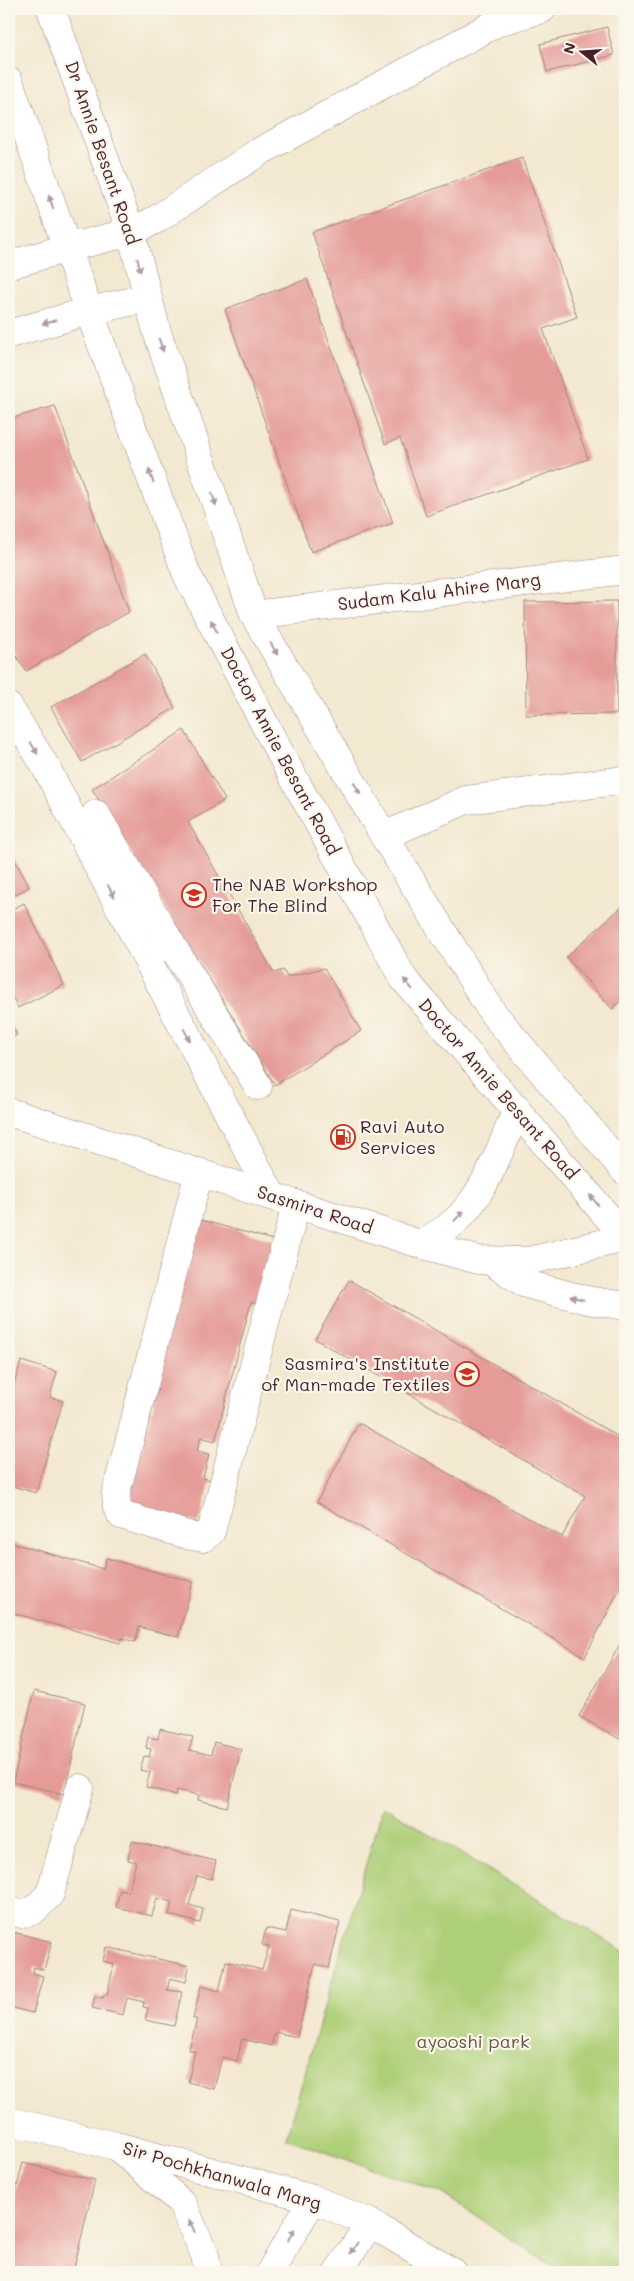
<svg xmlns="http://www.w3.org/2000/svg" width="634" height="2281" viewBox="0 0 634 2281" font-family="Mali,sans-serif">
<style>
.green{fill:#adcf77;stroke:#7c7751}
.building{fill:#e59c99}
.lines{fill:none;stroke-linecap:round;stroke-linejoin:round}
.minor-casing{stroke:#9e847e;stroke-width:29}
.major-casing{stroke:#9e847e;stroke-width:29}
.minor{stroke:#fff;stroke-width:28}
.major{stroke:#fff;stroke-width:28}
.oneway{fill:#ae9aa0}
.labels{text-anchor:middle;stroke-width:4.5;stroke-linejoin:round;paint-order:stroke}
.street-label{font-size:18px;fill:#4a1f2b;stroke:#fbf7ec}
.poi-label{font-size:18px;fill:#4a1f2b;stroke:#fbf7ec;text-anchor:start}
.park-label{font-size:18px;fill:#685442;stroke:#fbf7ec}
</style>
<rect width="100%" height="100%" fill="#fbf7ec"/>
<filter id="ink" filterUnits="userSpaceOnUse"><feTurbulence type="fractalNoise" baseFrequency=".02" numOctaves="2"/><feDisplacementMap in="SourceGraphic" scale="10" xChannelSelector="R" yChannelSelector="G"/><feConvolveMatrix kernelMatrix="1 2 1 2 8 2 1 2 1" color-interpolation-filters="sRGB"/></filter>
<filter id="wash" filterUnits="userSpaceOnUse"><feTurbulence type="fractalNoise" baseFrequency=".0096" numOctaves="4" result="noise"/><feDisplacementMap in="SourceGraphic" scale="20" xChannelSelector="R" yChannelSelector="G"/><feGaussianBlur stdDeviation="1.12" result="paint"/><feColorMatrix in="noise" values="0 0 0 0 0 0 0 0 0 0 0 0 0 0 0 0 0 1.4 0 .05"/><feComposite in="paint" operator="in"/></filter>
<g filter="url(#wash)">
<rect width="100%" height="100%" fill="#f3e8d0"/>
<polygon class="green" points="383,1806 625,1952 625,2272 561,2272 441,2193 286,2138"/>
<g id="blocks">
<g class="building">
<polygon points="607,27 614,55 547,72 540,44"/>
<polygon points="522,158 577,317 543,329 588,459 426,516 400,438 385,444 312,232"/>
<polygon points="307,279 393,523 311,552 225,309"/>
<polygon points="55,406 129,612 26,671 9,645 9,419"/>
<polygon points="617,601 617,714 526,715 525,602"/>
<polygon points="145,654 175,708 82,762 51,707"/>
<polygon points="184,730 225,800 188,822 274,973 283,970 287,977 324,968 361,1031 275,1085 92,789"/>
<polygon points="9,848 29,887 9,898"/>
<polygon points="24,903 64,985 18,1008 9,990 9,911"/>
<polygon points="625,904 625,1002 622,999 612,1009 566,957"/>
<polygon points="9,1020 17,1035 9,1040"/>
<polygon points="194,1218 273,1240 256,1304 251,1302 215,1441 201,1437 197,1451 209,1454 203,1478 211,1480 199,1523 127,1504 158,1388 151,1386"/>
<polygon points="349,1280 619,1437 625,1426 625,1578 585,1657 317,1502 359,1423 562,1537 585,1496 315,1339"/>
<polygon points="21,1361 57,1372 50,1397 63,1401 36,1493 9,1485 9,1401"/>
<polygon points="9,1542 103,1569 106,1558 193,1582 178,1637 139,1627 135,1642 122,1638 120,1643 9,1612"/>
<polygon points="625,1636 625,1742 579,1716"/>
<polygon points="34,1691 85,1703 64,1794 13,1782"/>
<polygon points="160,1729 193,1737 189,1750 211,1755 214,1742 241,1749 227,1807 198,1800 199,1795 177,1790 176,1795 146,1787 150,1772 140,1770 144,1756 149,1757 151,1749 146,1748 148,1737 158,1739"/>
<polygon points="132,1841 216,1861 212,1879 197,1876 189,1905 203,1909 200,1923 169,1915 172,1902 157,1898 152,1916 116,1907 120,1890 128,1892 136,1862 128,1860"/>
<polygon points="291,1910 340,1922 329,1968 315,1964 297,2037 275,2032 271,2046 242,2039 237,2061 222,2057 214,2089 188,2082 195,2051 189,2050 197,2019 193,2019 201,1986 219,1991 226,1961 262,1970 269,1946 262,1945 266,1928 286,1932"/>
<polygon points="9,1931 52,1942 44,1970 34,1967 33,1973 43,1976 33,2013 9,2007"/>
<polygon points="106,1947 189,1966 186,1982 170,1978 167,1990 182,1992 174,2026 145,2020 148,2008 143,2007 144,2002 127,1998 123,2015 92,2008 95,1996 103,1998 104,1995 107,1995 114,1964 103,1961"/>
<polygon points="23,2163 95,2180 73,2272 9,2272 9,2198 14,2199"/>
</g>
</g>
</g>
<g filter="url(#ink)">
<use href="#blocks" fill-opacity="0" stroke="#9e847e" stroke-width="1"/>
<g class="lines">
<defs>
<g id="minor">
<polyline points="131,232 157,219 259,152 498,22 542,9"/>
<polyline points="254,615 625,570"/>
<polyline points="9,707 44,764 272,1196"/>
<polyline points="96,814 170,942 145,956"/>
<polyline points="384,836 466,800 625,780"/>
<polyline points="170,942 258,1086"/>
<polyline points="9,1112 420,1244 478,1260 528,1261 625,1238"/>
<polyline points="199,1172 116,1493 117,1507 121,1515 191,1536 203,1538 211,1532 296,1204"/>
<polyline points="492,1262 526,1284 587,1300 625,1306"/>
<polyline points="9,1911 21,1914 34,1910 50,1894 80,1788"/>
<polyline points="9,2121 116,2146 313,2199 370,2223 452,2272"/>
<polyline points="122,2151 182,2203 205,2255 208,2272"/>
<polyline points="270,2272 313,2199"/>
<polyline points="338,2272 370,2223"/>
</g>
<g id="major">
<polyline points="51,9 131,232 157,332 254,615 384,836 492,1012 625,1171"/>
<polyline points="9,81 89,311 187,575 274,742 403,978 625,1237"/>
<polyline points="9,265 67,248 131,232"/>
<polyline points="9,334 89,311 147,298"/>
<path d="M420 1244C429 1239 438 1234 447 1228 483 1201 500 1150 517 1109"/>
</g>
</defs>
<use href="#minor" class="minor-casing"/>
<use href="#major" class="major-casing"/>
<use href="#minor" class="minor"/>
<use href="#major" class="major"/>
</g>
<defs><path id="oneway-solid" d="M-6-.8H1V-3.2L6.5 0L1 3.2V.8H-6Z" transform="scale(1.25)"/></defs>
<g class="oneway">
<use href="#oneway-solid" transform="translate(51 202) rotate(-109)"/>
<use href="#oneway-solid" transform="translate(139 265) rotate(77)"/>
<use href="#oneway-solid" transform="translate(49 322) rotate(164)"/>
<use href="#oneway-solid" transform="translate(161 345) rotate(71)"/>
<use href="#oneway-solid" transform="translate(151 476) rotate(-110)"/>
<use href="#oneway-solid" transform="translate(214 499) rotate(71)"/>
<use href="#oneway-solid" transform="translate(214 626) rotate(-117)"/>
<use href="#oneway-solid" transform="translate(274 649) rotate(59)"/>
<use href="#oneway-solid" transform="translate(34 748) rotate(59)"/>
<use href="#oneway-solid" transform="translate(357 788) rotate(60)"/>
<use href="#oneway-solid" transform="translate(111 891) rotate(62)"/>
<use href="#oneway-solid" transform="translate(408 984) rotate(-130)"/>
<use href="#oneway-solid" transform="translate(187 1035) rotate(62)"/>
<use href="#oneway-solid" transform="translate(594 1200) rotate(-130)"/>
<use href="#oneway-solid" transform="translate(459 1216) rotate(-46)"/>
<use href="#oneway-solid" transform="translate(577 1298) rotate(-165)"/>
<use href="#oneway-solid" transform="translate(192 2226) rotate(-114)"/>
<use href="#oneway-solid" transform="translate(291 2235) rotate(-59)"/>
<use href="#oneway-solid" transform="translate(354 2248) rotate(123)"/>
</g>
</g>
<defs>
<symbol id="university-ring" viewBox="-11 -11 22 22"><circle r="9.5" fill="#fbf7ec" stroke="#c8321e" stroke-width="1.5"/><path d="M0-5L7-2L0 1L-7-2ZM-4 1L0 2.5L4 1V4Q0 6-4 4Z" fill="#c8321e"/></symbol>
<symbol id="fuel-ring" viewBox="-11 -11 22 22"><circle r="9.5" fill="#fbf7ec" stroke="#c8321e" stroke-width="1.5"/><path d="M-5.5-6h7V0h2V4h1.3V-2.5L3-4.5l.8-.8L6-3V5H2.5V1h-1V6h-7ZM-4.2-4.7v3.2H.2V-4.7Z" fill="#c8321e"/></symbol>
</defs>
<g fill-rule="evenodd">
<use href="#university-ring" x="180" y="881" width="28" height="28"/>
<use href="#fuel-ring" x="329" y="1123" width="28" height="28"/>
<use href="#university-ring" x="453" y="1360" width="28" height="28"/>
</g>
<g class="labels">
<g class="street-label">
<text transform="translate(102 153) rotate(71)" y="6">Dr Annie Besant Road</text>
<text transform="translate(439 592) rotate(-7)" y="6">Sudam Kalu Ahire Marg</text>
<text transform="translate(280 751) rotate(62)" y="6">Doctor Annie Besant Road</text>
<text transform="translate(498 1089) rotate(49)" y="6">Doctor Annie Besant Road</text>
<text transform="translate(315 1210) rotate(18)" y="6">Sasmira Road</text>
<text transform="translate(222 2176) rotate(16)" y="6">Sir Pochkhanwala Marg</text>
</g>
<g class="poi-label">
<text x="212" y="891">The NAB Workshop<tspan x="212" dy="21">For The Blind</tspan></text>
<text x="360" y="1133">Ravi Auto<tspan x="360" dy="21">Services</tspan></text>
<text x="450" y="1370" text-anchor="end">Sasmira's Institute<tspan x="450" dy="21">of Man-made Textiles</tspan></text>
</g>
<g class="park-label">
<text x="473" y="2048">ayooshi park</text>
</g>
</g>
<rect width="634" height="2281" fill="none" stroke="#fbf7ec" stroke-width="30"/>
<g transform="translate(582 52) rotate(287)" stroke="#fbf7ec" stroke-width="4" paint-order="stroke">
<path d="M0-4L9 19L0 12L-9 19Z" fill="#4a1f2b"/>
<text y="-8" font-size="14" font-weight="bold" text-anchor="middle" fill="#4a1f2b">N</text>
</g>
</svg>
